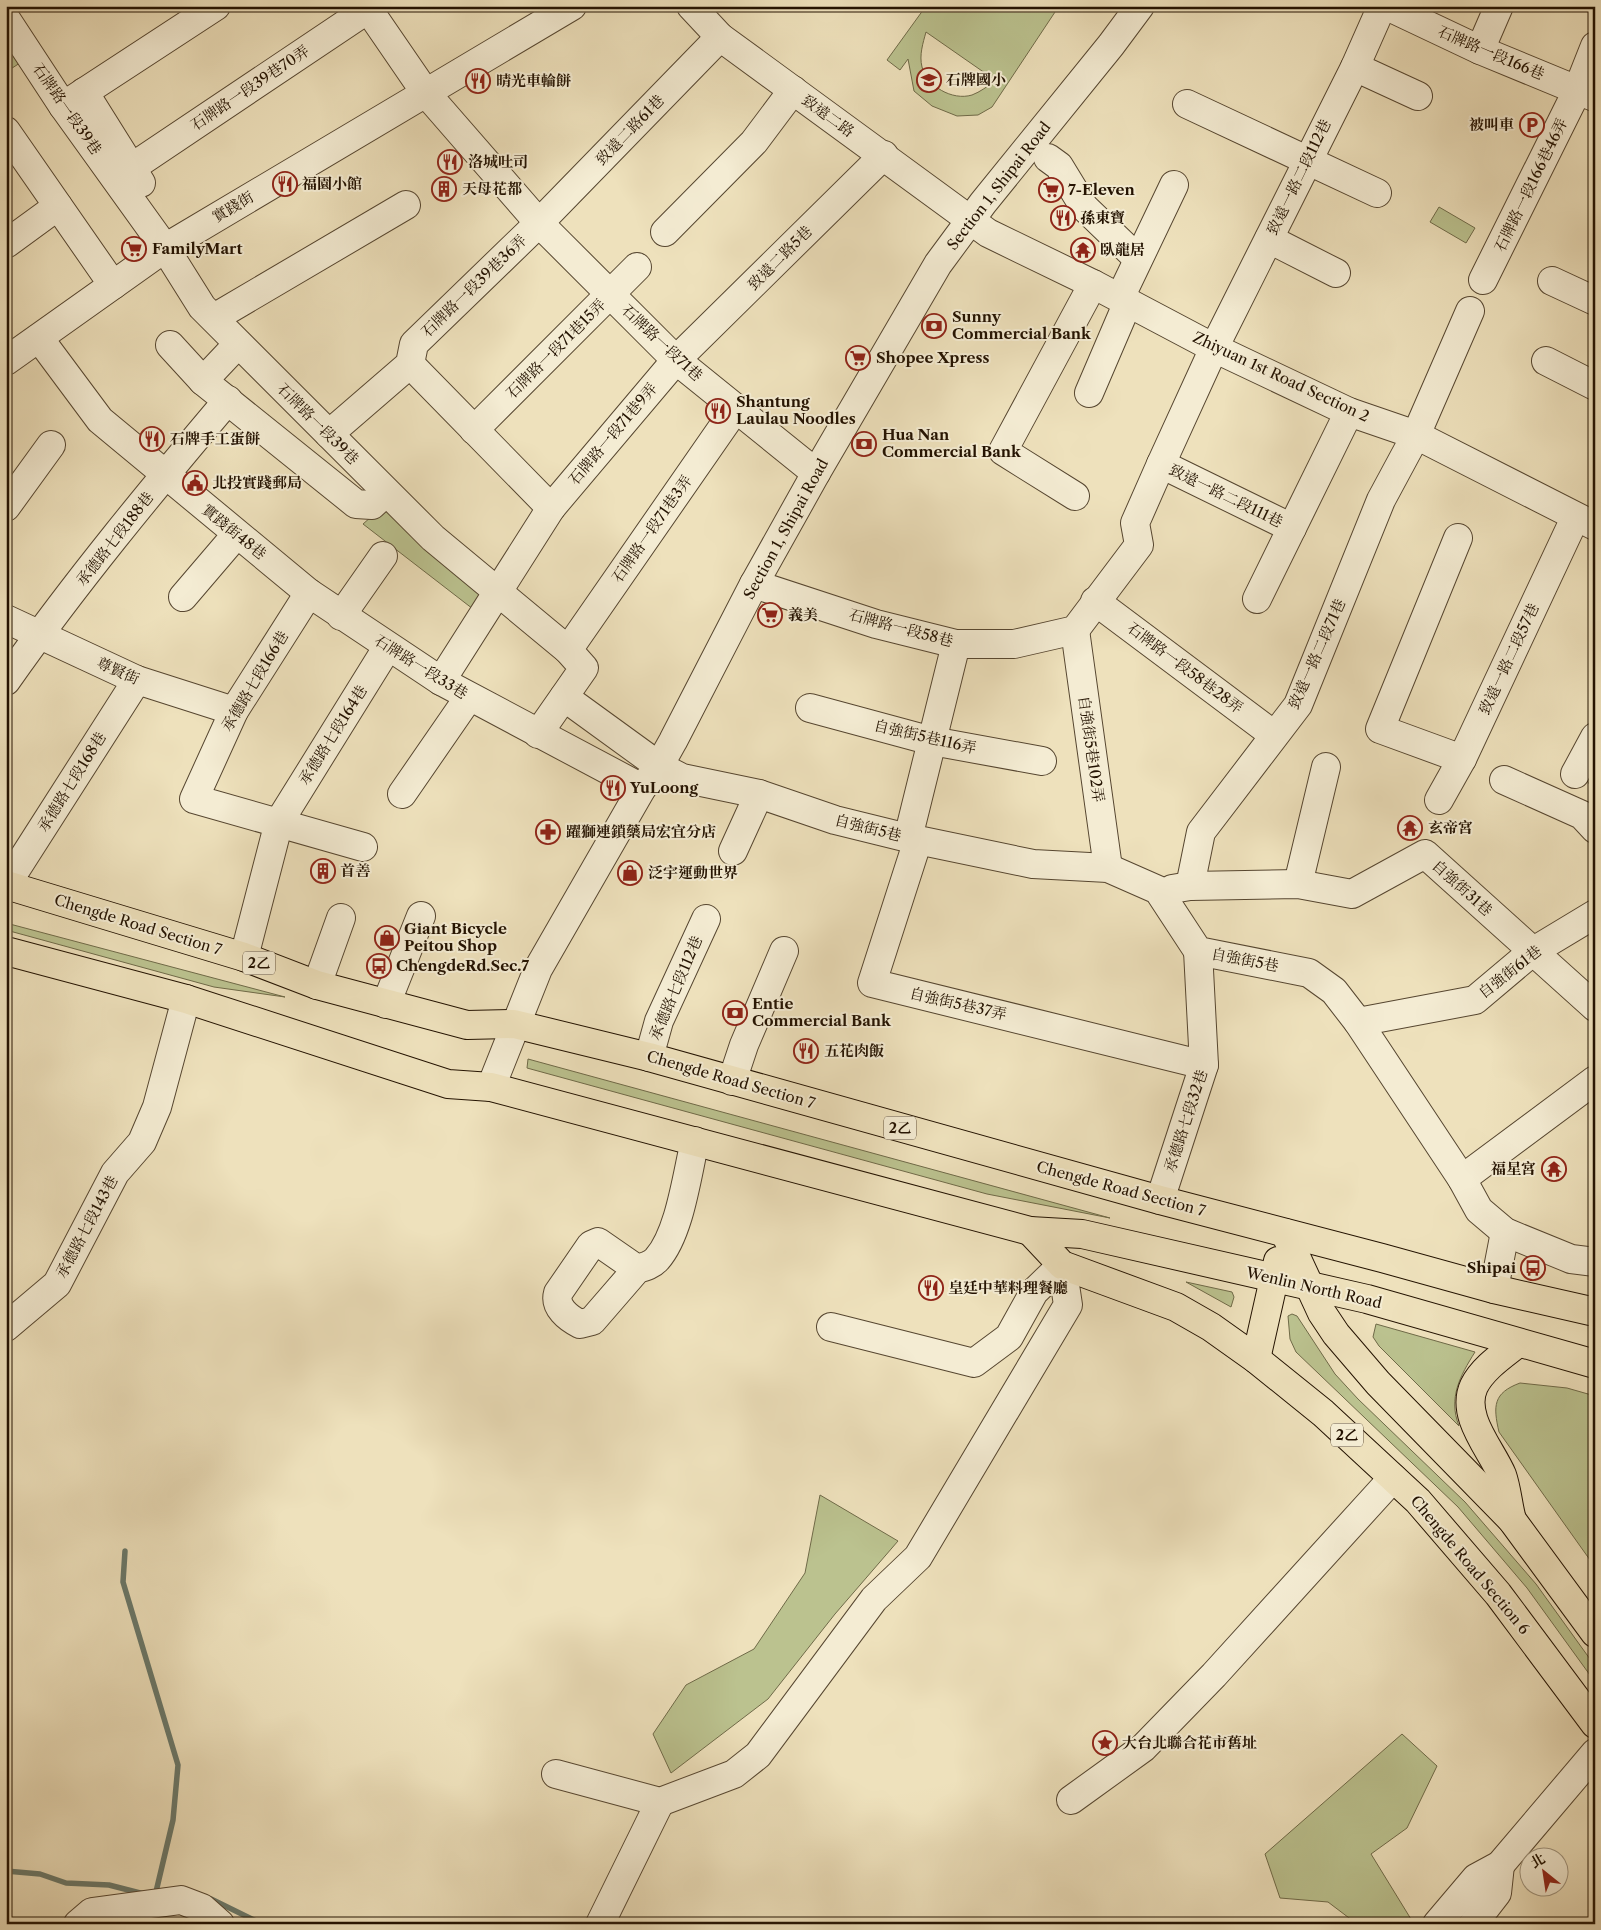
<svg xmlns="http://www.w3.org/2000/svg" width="1601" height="1930" viewBox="0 0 1601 1930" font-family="'Libre Caslon Text','Noto Serif TC',serif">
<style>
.green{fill:#bbc28f;stroke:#6f6a48;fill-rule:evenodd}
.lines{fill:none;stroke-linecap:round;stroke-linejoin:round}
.stream{stroke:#6a796b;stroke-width:5.5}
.canal{stroke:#99bdb2;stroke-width:20}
.minor-casing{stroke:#564630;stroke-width:30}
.major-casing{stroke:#231201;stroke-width:30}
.minor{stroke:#f4ecd3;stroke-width:28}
.major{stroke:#eee1bc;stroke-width:28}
.labels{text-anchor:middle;stroke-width:4;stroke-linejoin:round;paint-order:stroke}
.shield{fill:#f4ecd3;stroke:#625340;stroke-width:1}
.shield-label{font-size:14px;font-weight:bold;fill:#231201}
.street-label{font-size:15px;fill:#231201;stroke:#f4ecd3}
.poi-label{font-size:15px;font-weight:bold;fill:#231201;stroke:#f4ecd3;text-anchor:start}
</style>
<rect width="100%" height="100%" fill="#eee1bc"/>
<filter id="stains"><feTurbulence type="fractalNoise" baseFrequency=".004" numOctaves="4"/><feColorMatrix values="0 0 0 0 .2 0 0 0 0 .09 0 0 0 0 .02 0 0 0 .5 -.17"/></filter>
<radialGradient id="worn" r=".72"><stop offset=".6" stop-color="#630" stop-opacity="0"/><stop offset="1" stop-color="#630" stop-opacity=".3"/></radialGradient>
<g class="green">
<path d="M926 6H1059L992 107 978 115 957 116 932 106 914 91 908 59 900 70 887 60ZM926 32 995 80V81C988 86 980 92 972 95 952 101 927 86 922 67 919 55 923 43 926 32Z"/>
<polygon points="6,37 23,61 6,72"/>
<polygon points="1439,207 1475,228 1466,243 1430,222"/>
<polygon points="387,503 484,592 473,609 363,524"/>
<polygon points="1595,760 1595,792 1585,778"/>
<polygon points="6,923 285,997 214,987 6,930"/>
<polygon points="528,1059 1110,1218 987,1194 527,1068"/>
<polygon points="1186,1282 1232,1292 1234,1297 1231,1307"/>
<polygon points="1292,1314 1297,1316 1335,1374 1358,1399 1465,1502 1536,1584 1595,1666 1595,1682 1527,1588 1458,1507 1296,1352 1290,1339 1288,1316"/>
<path d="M1376 1324 1475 1352C1460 1376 1448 1398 1459 1426L1379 1346 1373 1337Z"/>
<path d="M1520 1383 1567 1388 1595 1396V1567L1499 1432C1493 1406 1493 1393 1520 1383Z"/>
<polygon points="820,1495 898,1541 835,1614 768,1699 671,1773 653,1734 686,1685 754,1649 805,1573"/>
<polygon points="1402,1734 1437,1766 1407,1828 1371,1854 1414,1924 1357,1924 1328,1902 1280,1898 1265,1854"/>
</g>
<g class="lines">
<g class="stream">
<polyline points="125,1551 123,1582 178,1765 173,1820 155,1896"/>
<polyline points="6,1871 40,1874 66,1883 109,1885 144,1894"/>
<polyline points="211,1899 262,1924"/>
</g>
<polyline class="canal" points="1457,1924 1458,1922"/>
<defs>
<g id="minor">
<polyline points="366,6 425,92 539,223 676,360 816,473"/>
<polyline points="691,6 720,37 988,233 1093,284 1214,348 1349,412 1416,435 1595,526"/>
<polyline points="1387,6 1480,50 1594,97"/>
<polyline points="6,19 63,106 165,248 202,307 433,538 568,650 584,668 538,734"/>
<polyline points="1480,50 1499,6"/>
<polyline points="1355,67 1418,96"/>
<polyline points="84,92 141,183"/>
<polyline points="1187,104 1377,193"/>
<polyline points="63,106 216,6"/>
<polyline points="6,131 113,285"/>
<polyline points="1048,158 1059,166 1084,207 1138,259"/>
<polyline points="131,168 368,9"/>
<polyline points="665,232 754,142 793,90"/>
<polyline points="1269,239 1336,273"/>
<polyline points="6,244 58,206"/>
<polyline points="1483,280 1578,89 1595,46"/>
<polyline points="1552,281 1595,301"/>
<polyline points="1120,298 1174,185"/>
<polyline points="214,318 406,205"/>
<polyline points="39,338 100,420 309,593 441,681 642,788"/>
<polyline points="170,345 203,381 356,504 372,505 386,492"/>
<polyline points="6,361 165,248 572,6"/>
<polyline points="1546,361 1595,386"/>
<polyline points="410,364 551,508"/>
<polyline points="203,381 238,344"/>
<polyline points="1089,393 1128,302"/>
<polyline points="474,430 637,267"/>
<polyline points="329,434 410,364 414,344 539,223 720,37"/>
<polyline points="1161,464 1292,528"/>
<polyline points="1075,496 1003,451 1093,284"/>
<polyline points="6,507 51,445"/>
<polyline points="1458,538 1380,729 1462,759"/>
<polyline points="754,584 876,624 956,644 1014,644 1075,630 1139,545 1135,523 1161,464 1214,348 1355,67 1382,6"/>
<polyline points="309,593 234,711 194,799 363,847"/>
<polyline points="183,597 236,535"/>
<polyline points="1257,599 1349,412"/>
<polyline points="1095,601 1274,735"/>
<polyline points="341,616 383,556"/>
<polyline points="6,619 137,680 234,711"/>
<polyline points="1075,630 1108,868"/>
<polyline points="568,650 736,408"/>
<path d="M6 681C75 583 151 491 228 400"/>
<polyline points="441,681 551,508 676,360 884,155"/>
<polyline points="564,697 659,766 682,778 759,794 835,820 908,838 1033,864 1108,868 1158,890 1198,951 1309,973 1334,991 1358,1022 1462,1179 1479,1210 1505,1232 1571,1259 1595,1262"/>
<polyline points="810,708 932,741 1042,761"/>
<polyline points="1575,774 1595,737"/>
<polyline points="1504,780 1582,815 1595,829"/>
<polyline points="402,794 469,697"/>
<polyline points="1439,800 1462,759 1575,518"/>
<polyline points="908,838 956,644"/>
<polyline points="918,840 872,983 1204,1065"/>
<polyline points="733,851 759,794"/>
<polyline points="1298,884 1326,767"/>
<polyline points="6,885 137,680"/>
<polyline points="1190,886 1201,832 1298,705 1381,500 1416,435 1470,311"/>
<polyline points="1172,889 1190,886 1298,884 1352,894 1425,854 1595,1007"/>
<polyline points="244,957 279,822 387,648"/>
<polyline points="317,985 341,918"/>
<polyline points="386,1004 421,916"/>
<polyline points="1358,1022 1475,1000 1532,952 1595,914"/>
<polyline points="649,1057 659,1021 706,919"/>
<polyline points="732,1081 744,1045 784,951"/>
<polyline points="491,1087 538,969 642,788 659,766 673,741 754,584 816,473 938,264 983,203 1111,45 1140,6"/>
<polyline points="1462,1179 1595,1080"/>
<polyline points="1160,1200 1204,1065 1198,951"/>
<path d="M637 1269 598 1242 591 1245 558 1293C554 1307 568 1318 580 1324L592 1321 637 1269C644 1267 652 1265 657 1259 680 1233 687 1174 695 1141"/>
<polyline points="1494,1289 1505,1232"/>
<polyline points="6,1327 57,1284 115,1173 142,1142 157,1107 186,999"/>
<polyline points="831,1327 974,1363 1009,1337 1034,1292 1062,1265"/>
<polyline points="556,1774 660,1802 734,1774 758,1755 874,1599 918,1557 1068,1305 1062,1265"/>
<polyline points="1071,1800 1143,1748 1214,1675 1393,1478"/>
<polyline points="78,1924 92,1912 181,1900 202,1908 220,1924"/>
<polyline points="600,1924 660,1802"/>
<polyline points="1437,1924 1476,1878 1500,1865 1595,1753"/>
<polyline points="1473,1924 1497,1893 1500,1865"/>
</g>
<g id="major">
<polyline points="6,885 244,957 317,985 467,1025 514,1024 649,1057 1160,1200 1382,1258 1494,1289 1595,1312"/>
<polyline points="6,951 186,999 448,1084 491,1087 1030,1231 1082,1234 1367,1299 1595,1364"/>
<polyline points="1030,1231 1062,1265 1176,1307 1211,1327 1256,1359 1323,1413 1418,1501 1498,1594 1595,1724"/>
<polyline points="1285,1233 1322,1313 1336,1334 1378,1383 1512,1520 1595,1633"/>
<polyline points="1256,1359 1278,1261"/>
<path d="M1512 1520C1508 1506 1507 1489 1502 1475 1491 1449 1460 1416 1474 1386 1483 1368 1503 1355 1518 1343"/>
</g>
</defs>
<use href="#minor" class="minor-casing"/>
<use href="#major" class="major-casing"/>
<use href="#minor" class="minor"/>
<use href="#major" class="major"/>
</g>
<defs>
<symbol id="school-ring" viewBox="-11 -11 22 22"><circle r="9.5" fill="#f4ecd3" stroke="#8f2418" stroke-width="1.5"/><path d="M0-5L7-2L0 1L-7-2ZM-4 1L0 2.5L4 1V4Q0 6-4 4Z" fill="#8f2418"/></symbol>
<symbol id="restaurant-ring" viewBox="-11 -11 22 22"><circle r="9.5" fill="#f4ecd3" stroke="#8f2418" stroke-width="1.5"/><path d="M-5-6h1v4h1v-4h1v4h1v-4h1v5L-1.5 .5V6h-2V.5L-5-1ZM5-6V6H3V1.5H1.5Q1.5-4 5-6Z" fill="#8f2418"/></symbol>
<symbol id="parking-ring" viewBox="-11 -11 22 22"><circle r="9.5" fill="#f4ecd3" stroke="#8f2418" stroke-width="1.5"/><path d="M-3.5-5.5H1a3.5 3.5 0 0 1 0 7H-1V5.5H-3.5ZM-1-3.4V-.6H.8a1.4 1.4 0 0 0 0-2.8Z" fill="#8f2418"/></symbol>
<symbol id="building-ring" viewBox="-11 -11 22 22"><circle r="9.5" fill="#f4ecd3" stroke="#8f2418" stroke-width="1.5"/><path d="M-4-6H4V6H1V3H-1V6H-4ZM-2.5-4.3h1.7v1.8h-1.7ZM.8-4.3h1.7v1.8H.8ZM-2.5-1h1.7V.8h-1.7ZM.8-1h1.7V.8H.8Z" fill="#8f2418"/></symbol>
<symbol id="supermarket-ring" viewBox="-11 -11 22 22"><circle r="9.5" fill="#f4ecd3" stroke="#8f2418" stroke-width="1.5"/><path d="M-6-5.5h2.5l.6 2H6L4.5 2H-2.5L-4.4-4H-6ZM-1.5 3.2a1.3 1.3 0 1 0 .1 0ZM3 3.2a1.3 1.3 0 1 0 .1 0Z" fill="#8f2418"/></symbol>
<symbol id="temple-ring" viewBox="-11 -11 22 22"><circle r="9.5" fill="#f4ecd3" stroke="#8f2418" stroke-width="1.5"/><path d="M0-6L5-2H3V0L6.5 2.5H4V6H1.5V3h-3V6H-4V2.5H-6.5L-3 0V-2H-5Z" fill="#8f2418"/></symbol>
<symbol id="bank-ring" viewBox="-11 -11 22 22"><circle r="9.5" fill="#f4ecd3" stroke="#8f2418" stroke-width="1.5"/><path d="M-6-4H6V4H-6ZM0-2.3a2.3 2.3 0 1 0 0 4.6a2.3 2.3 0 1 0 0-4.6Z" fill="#8f2418"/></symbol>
<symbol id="civic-ring" viewBox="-11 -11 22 22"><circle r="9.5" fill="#f4ecd3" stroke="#8f2418" stroke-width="1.5"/><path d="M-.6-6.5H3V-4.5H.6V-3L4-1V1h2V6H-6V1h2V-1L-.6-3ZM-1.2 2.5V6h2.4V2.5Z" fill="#8f2418"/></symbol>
<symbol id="pharmacy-ring" viewBox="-11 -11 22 22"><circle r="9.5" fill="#f4ecd3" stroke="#8f2418" stroke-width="1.5"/><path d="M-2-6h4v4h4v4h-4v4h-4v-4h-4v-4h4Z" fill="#8f2418"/></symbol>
<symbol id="shop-ring" viewBox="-11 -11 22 22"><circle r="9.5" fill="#f4ecd3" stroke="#8f2418" stroke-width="1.5"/><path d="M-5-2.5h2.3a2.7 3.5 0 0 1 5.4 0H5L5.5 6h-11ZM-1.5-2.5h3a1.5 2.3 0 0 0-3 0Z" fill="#8f2418"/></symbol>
<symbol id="bus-ring" viewBox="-11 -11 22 22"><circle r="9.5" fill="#f4ecd3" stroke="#8f2418" stroke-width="1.5"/><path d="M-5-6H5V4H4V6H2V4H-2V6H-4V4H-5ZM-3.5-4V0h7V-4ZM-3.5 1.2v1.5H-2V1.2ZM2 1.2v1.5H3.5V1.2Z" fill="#8f2418"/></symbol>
<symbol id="sight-ring" viewBox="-11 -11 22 22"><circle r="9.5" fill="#f4ecd3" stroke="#8f2418" stroke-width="1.5"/><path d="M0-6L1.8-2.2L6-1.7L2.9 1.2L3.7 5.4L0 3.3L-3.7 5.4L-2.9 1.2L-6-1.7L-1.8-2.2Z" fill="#8f2418"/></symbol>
</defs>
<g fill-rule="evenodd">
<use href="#school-ring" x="915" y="66" width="28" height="28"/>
<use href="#restaurant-ring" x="464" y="67" width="28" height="28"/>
<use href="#parking-ring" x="1518" y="111" width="28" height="28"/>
<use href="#restaurant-ring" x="436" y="148" width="28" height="28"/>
<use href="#restaurant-ring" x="271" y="170" width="28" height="28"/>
<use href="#building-ring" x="430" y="175" width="28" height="28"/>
<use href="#supermarket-ring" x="1037" y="176" width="28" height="28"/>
<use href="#restaurant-ring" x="1049" y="204" width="28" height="28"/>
<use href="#supermarket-ring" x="120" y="235" width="28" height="28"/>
<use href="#temple-ring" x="1069" y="236" width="28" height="28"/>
<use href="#bank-ring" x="920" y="312" width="28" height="28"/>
<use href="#supermarket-ring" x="844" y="344" width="28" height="28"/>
<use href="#restaurant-ring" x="704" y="397" width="28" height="28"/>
<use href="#restaurant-ring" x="138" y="425" width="28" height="28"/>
<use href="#bank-ring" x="850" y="430" width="28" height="28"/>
<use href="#civic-ring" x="181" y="469" width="28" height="28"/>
<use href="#supermarket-ring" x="756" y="601" width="28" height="28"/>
<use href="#restaurant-ring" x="599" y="774" width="28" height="28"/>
<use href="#temple-ring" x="1396" y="814" width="28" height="28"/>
<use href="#pharmacy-ring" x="534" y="818" width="28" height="28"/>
<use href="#building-ring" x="309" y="857" width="28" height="28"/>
<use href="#shop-ring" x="616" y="859" width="28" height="28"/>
<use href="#shop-ring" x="373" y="924" width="28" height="28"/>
<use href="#bus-ring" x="365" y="952" width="28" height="28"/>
<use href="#bank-ring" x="721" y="999" width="28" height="28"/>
<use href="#restaurant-ring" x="792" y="1037" width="28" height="28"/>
<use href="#temple-ring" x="1540" y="1155" width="28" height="28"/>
<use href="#bus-ring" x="1519" y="1254" width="28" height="28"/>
<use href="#restaurant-ring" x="917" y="1274" width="28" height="28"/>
<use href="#sight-ring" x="1091" y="1729" width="28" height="28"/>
</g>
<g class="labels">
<g class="shield">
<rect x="243" y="951.5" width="32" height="23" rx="4"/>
<rect x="884" y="1116.5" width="32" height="23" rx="4"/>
<rect x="1331" y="1423.5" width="32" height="23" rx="4"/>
</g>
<g class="shield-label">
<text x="259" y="968">2乙</text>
<text x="900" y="1133">2乙</text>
<text x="1347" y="1440">2乙</text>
</g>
<g class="street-label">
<text transform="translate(1491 53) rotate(23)" y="5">石牌路一段166巷</text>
<text transform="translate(250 88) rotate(-34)" y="5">石牌路一段39巷70弄</text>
<text transform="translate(67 109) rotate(55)" y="5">石牌路一段39巷</text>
<text transform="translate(828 116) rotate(36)" y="5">致遠二路</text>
<text transform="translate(630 130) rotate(-46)" y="5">致遠二路61巷</text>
<text transform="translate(1299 177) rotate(-64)" y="5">致遠一路二段112巷</text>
<text transform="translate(1531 185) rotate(-64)" y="5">石牌路一段166巷46弄</text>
<text transform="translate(999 186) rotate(-52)" y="5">Section 1, Shipai Road</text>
<text transform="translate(233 207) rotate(-31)" y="5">實踐街</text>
<text transform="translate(780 258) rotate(-45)" y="5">致遠二路5巷</text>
<text transform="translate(474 286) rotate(-44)" y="5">石牌路一段39巷36弄</text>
<text transform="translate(662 343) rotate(43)" y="5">石牌路一段71巷</text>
<text transform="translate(556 349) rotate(-45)" y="5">石牌路一段71巷15弄</text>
<text transform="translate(1281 377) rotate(25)" y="5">Zhiyuan 1st Road Section 2</text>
<text transform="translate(318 424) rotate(45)" y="5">石牌路一段39巷</text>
<text transform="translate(613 434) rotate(-50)" y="5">石牌路一段71巷9弄</text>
<text transform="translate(1226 496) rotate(26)" y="5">致遠一路二段111巷</text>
<text transform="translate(652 529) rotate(-55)" y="5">石牌路一段71巷3弄</text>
<text transform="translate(786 529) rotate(-61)" y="5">Section 1, Shipai Road</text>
<text transform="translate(234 532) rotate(39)" y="5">實踐街48巷</text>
<text transform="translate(115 539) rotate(-52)" y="5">承德路七段188巷</text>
<text transform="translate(901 628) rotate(15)" y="5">石牌路一段58巷</text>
<text transform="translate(1317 654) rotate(-66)" y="5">致遠一路二段71巷</text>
<text transform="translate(1509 659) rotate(-65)" y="5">致遠一路二段57巷</text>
<text transform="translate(421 667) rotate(32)" y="5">石牌路一段33巷</text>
<text transform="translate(1185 668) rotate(37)" y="5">石牌路一段58巷28弄</text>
<text transform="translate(118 671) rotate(24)" y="5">尊賢街</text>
<text transform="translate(255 681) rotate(-59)" y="5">承德路七段166巷</text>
<text transform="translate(333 735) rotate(-58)" y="5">承德路七段164巷</text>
<text transform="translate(925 737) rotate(13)" y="5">自強街5巷116弄</text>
<text transform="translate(1091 749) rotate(82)" y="5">自強街5巷102弄</text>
<text transform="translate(72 782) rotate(-58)" y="5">承德路七段168巷</text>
<text transform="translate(868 828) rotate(14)" y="5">自強街5巷</text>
<text transform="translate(1462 888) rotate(42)" y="5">自強街31巷</text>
<text transform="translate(138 925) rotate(17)" y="5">Chengde Road Section 7</text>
<text transform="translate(1245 960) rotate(11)" y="5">自強街5巷</text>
<text transform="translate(1510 972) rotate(-38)" y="5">自強街61巷</text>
<text transform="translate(676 988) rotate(-67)" y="5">承德路七段112巷</text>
<text transform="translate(958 1004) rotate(13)" y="5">自強街5巷37弄</text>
<text transform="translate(731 1080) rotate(16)" y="5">Chengde Road Section 7</text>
<text transform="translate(1186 1121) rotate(-72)" y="5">承德路七段32巷</text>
<text transform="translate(1121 1189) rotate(15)" y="5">Chengde Road Section 7</text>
<text transform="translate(87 1227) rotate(-62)" y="5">承德路七段143巷</text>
<text transform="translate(1314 1288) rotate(13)" y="5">Wenlin North Road</text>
<text transform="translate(1470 1565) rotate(50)" y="5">Chengde Road Section 6</text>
</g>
<g class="poi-label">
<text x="946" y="85">石牌國小</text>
<text x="496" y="86">晴光車輪餅</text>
<text x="1514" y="130" text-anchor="end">被叫車</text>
<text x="468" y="167">洛城吐司</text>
<text x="302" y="189">福園小館</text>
<text x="462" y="194">天母花都</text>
<text x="1068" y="195">7-Eleven</text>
<text x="1080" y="223">孫東寶</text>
<text x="152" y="254">FamilyMart</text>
<text x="1100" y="255">臥龍居</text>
<text x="952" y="322">Sunny<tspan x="952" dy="17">Commercial Bank</tspan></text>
<text x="876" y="363">Shopee Xpress</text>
<text x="736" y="407">Shantung<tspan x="736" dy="17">Laulau Noodles</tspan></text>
<text x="882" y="440">Hua Nan<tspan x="882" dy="17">Commercial Bank</tspan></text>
<text x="170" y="444">石牌手工蛋餅</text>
<text x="212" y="488">北投實踐郵局</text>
<text x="788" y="620">義美</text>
<text x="630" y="793">YuLoong</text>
<text x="1428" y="833">玄帝宮</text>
<text x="566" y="837">躍獅連鎖藥局宏宜分店</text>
<text x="340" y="876">首善</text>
<text x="648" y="878">泛宇運動世界</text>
<text x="404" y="934">Giant Bicycle<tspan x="404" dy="17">Peitou Shop</tspan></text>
<text x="396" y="971">ChengdeRd.Sec.7</text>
<text x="752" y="1009">Entie<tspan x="752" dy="17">Commercial Bank</tspan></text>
<text x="824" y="1056">五花肉飯</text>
<text x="1536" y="1174" text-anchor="end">福星宮</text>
<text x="1516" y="1273" text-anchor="end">Shipai</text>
<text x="948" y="1293">皇廷中華料理餐廳</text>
<text x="1122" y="1748">大台北聯合花市舊址</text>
</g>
</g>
<rect width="1601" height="1930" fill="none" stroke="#eee1bc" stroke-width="25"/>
<rect x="8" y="8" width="1586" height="1915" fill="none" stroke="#231201" stroke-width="2.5"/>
<rect x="12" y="12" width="1576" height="1905" fill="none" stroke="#231201"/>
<g transform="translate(1544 1872) rotate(330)"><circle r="24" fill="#f4ecd3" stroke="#a0957f"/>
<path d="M0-4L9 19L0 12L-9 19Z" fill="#8f2418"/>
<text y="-8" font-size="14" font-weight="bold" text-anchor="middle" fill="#231201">北</text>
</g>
<rect width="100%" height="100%" filter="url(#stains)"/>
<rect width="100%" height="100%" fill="url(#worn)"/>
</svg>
